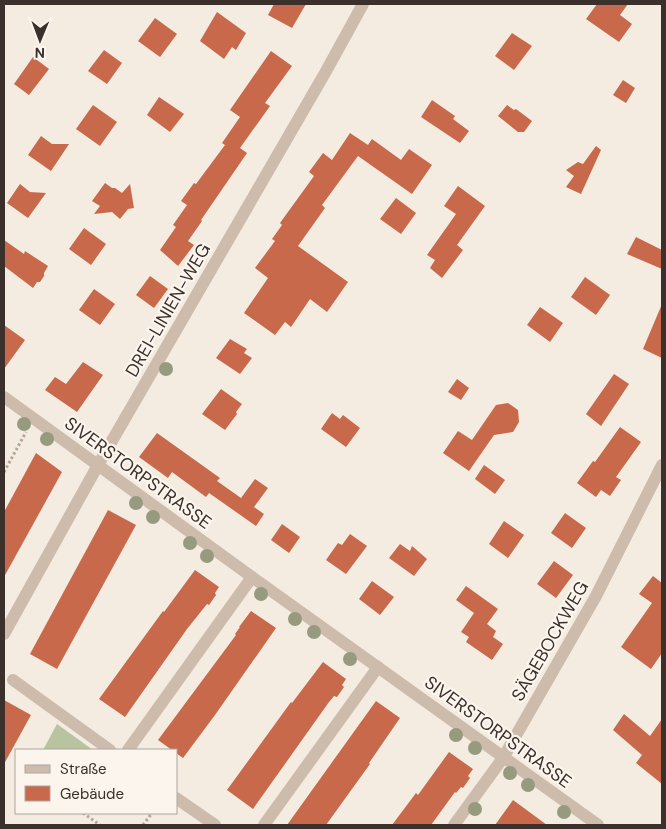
<svg xmlns="http://www.w3.org/2000/svg" width="666" height="829" viewBox="0 0 666 829" font-family="'DM Sans',sans-serif">
<style>
.green{fill:#b8c4a0}
.building{fill:#c8694b}
.lines{fill:none;stroke-linecap:round;stroke-linejoin:round}
.path{stroke:#b9a596;stroke-width:3;stroke-dasharray:2.5 2.5;stroke-linecap:butt}
.minor{stroke:#cdbbac;stroke-width:12}
.tree{fill:#969b7f}
.labels{text-anchor:middle;stroke-width:4.5;stroke-linejoin:round;paint-order:stroke}
.street-label{font-size:18px;fill:#3b302b;stroke:#fbf5ee}
</style>
<rect width="100%" height="100%" fill="#f4ebe1"/>
<polygon class="green" points="57,724 93,750 43,750"/>
<g class="building">
<polygon points="274,4 306,4 292,28 268,15"/>
<polygon points="597,4 628,4 620,15 632,24 619,42 586,19"/>
<polygon points="217,12 246,33 236,50 232,47 224,59 200,41"/>
<polygon points="155,18 177,34 160,57 138,41"/>
<polygon points="512,33 532,46 514,70 495,56"/>
<polygon points="104,50 122,63 107,84 88,71"/>
<polygon points="271,51 292,66 265,103 270,106 240,148 247,153 201,220 202,221 188,241 194,245 178,266 160,250 176,227 173,225 187,205 181,201 194,183 196,184 225,145 222,143 240,117 230,110"/>
<polygon points="33,57 49,69 29,95 14,84"/>
<polygon points="623,80 635,88 626,103 613,95"/>
<polygon points="159,97 184,114 170,132 147,115"/>
<polygon points="432,100 455,116 453,119 469,131 460,143 421,117"/>
<polygon points="93,105 117,122 100,146 76,129"/>
<polygon points="507,105 514,110 516,109 532,121 524,132 518,132 498,116"/>
<polygon points="350,133 368,145 372,139 401,160 409,149 432,165 412,194 358,156 322,205 325,208 298,246 348,282 327,312 310,299 291,327 285,322 275,335 244,313 268,278 255,268 275,241 272,239 282,225 280,223 314,176 309,172 323,153 332,160"/>
<polygon points="41,136 52,144 69,144 51,171 28,155"/>
<polygon points="596,146 601,150 581,194 566,187 574,176 566,170 578,162 583,164"/>
<polygon points="105,183 112,188 115,188 122,193 130,184 134,208 128,209 120,219 112,212 94,214 100,206 92,201"/>
<polygon points="20,184 30,192 46,193 28,218 7,203"/>
<polygon points="458,186 485,206 457,245 463,250 442,278 430,268 435,260 427,255 456,214 444,206"/>
<polygon points="396,198 416,213 401,234 380,219"/>
<polygon points="84,228 106,244 91,265 69,249"/>
<polygon points="636,237 662,250 662,269 627,254"/>
<polygon points="4,240 24,254 25,251 48,266 44,273 44,276 40,282 37,282 33,288 4,266"/>
<polygon points="150,276 168,289 154,308 136,295"/>
<polygon points="585,277 610,295 596,315 571,297"/>
<polygon points="94,289 115,304 100,325 79,310"/>
<polygon points="662,304 662,358 643,349"/>
<polygon points="540,307 563,323 550,342 527,325"/>
<polygon points="4,325 25,340 4,369"/>
<polygon points="230,339 247,349 244,353 252,358 240,374 216,358"/>
<polygon points="83,362 103,375 77,412 45,390 55,377 66,384"/>
<polygon points="614,374 629,384 601,426 586,414"/>
<polygon points="457,379 469,388 461,400 448,392"/>
<polygon points="221,389 242,404 236,412 237,414 225,430 202,414"/>
<polygon points="508,403 518,410 519,422 513,432 494,435 469,471 443,453 458,431 472,440 496,405"/>
<polygon points="332,413 340,419 343,415 360,428 346,447 321,429"/>
<polygon points="620,427 641,442 616,477 621,480 610,496 601,490 596,497 577,483 593,461 595,462"/>
<polygon points="157,433 220,478 217,481 241,498 255,479 268,488 254,507 264,514 256,526 209,493 206,497 172,472 168,478 139,457"/>
<polygon points="36,453 62,472 4,577 4,512"/>
<polygon points="484,465 505,480 495,494 475,479"/>
<polygon points="108,510 136,525 57,669 30,654"/>
<polygon points="565,513 586,528 572,548 551,533"/>
<polygon points="504,521 524,535 508,558 489,544"/>
<polygon points="282,524 300,537 289,553 271,540"/>
<polygon points="350,534 367,546 346,574 326,560 338,543 342,545"/>
<polygon points="400,544 410,551 412,546 427,559 414,576 389,558"/>
<polygon points="554,561 573,575 556,598 537,584"/>
<polygon points="195,570 219,587 215,593 216,595 209,605 207,604 187,629 125,717 99,699 163,611 164,612"/>
<polygon points="653,576 662,583 662,653 651,669 621,647 652,603 639,594"/>
<polygon points="372,581 394,597 380,615 359,599"/>
<polygon points="466,586 498,609 487,624 496,631 493,637 503,644 492,660 466,642 469,637 461,632 474,613 456,600"/>
<polygon points="251,611 276,628 215,715 183,758 176,753 176,750 172,750 158,740 236,635 235,634 240,627 239,627"/>
<polygon points="323,662 346,679 342,685 344,687 337,697 334,696 329,702 253,809 227,790 291,702 292,703"/>
<polygon points="4,700 31,715 4,764"/>
<polygon points="376,701 400,718 369,763 370,764 326,825 287,825"/>
<polygon points="624,714 650,736 662,719 662,784 636,763 642,755 613,730"/>
<polygon points="449,752 473,769 468,776 470,778 463,788 461,787 456,793 455,792 431,825 392,825 416,793 418,795"/>
<polygon points="513,800 547,825 495,825"/>
</g>
<g class="lines">
<g class="path">
<polyline points="4,472 26,432"/>
<polyline points="83,813 100,825"/>
<polyline points="143,825 152,813"/>
</g>
<g class="minor">
<polyline points="4,397 252,577 598,825"/>
<polyline points="4,634 98,465 325,73 363,4"/>
<polyline points="13,680 110,750"/>
<polyline points="128,750 252,577"/>
<polyline points="176,798 215,825"/>
<polyline points="264,825 378,667"/>
<polyline points="454,825 503,758 596,596 662,465"/>
</g>
</g>
<g class="tree">
<circle cx="166" cy="369" r="7"/>
<circle cx="24" cy="424" r="7"/>
<circle cx="47" cy="439" r="7"/>
<circle cx="136" cy="503" r="7"/>
<circle cx="153" cy="517" r="7"/>
<circle cx="190" cy="543" r="7"/>
<circle cx="207" cy="556" r="7"/>
<circle cx="261" cy="594" r="7"/>
<circle cx="295" cy="619" r="7"/>
<circle cx="314" cy="632" r="7"/>
<circle cx="350" cy="659" r="7"/>
<circle cx="456" cy="735" r="7"/>
<circle cx="475" cy="748" r="7"/>
<circle cx="510" cy="773" r="7"/>
<circle cx="528" cy="785" r="7"/>
<circle cx="475" cy="809" r="7"/>
<circle cx="564" cy="812" r="7"/>
</g>
<g class="labels">
<g class="street-label">
<text transform="translate(168 310) rotate(-60)" y="6">DREI-LINIEN-WEG</text>
<text transform="translate(138 473) rotate(36)" y="6">SIVERSTORPSTRASSE</text>
<text transform="translate(550 641) rotate(-60)" y="6">SÄGEBOCKWEG</text>
<text transform="translate(498 732) rotate(36)" y="6">SIVERSTORPSTRASSE</text>
</g>
</g>
<rect width="666" height="829" fill="none" stroke="#3b302b" stroke-width="10"/>
<rect x="15" y="749" width="162" height="65" fill="#fbf5ee" stroke="#aea6a0"/>
<rect x="25" y="765" width="25" height="8" fill="#cdbbac" stroke="#aea6a0"/>
<text x="60" y="774" font-size="15" fill="#3b302b">Straße</text>
<rect x="25" y="786" width="25" height="15" fill="#c8694b" stroke="#aea6a0"/>
<text x="60" y="799" font-size="15" fill="#3b302b">Gebäude</text>
<g transform="translate(40 40) rotate(181)" stroke="#fbf5ee" stroke-width="4" paint-order="stroke">
<path d="M0-4L9 19L0 12L-9 19Z" fill="#3b302b"/>
<text y="-8" font-size="14" font-weight="bold" text-anchor="middle" fill="#3b302b">N</text>
</g>
</svg>
